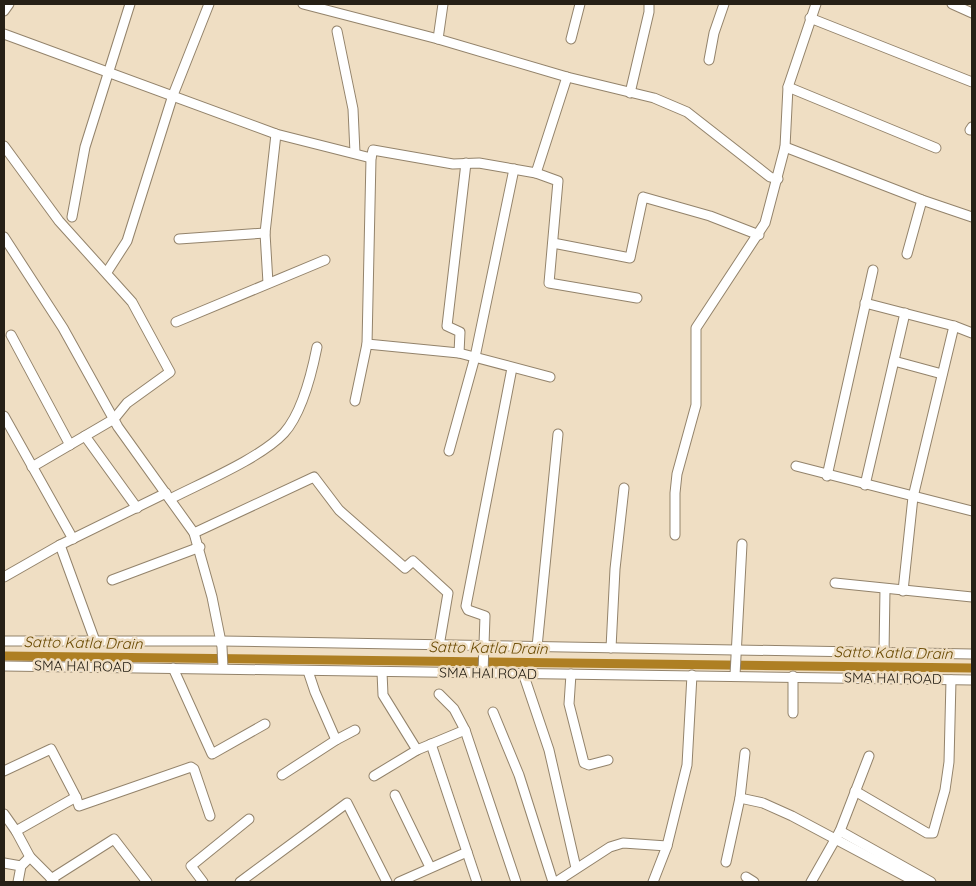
<svg xmlns="http://www.w3.org/2000/svg" width="976" height="886" viewBox="0 0 976 886" font-family="Quicksand,sans-serif">
<style>
.lines{fill:none;stroke-linecap:round;stroke-linejoin:round}
.canal{stroke:#ae7f23;stroke-width:9}
.minor-casing{stroke:#93836b;stroke-width:11}
.minor{stroke:#fff;stroke-width:9}
.labels{text-anchor:middle;stroke-width:5;stroke-linejoin:round;paint-order:stroke}
.street-label{font-size:14px;fill:#262016;stroke:#efdec3}
.water-label{font-size:15px;font-style:italic;fill:#694900;stroke:#efdec3}
</style>
<rect width="100%" height="100%" fill="#efdec3"/>
<g class="lines">
<polyline class="canal" points="4,656 972,668"/>
<defs>
<g id="minor">
<polyline points="303,4 438,39 567,77 654,98 687,112 770,177 778,179"/>
<polyline points="952,4 972,13"/>
<polyline points="4,11 9,4"/>
<polyline points="810,18 972,82"/>
<polyline points="337,31 353,109 355,153"/>
<polyline points="4,34 276,134 371,158"/>
<polyline points="438,39 443,4"/>
<polyline points="571,39 580,4"/>
<polyline points="709,60 714,33 724,4"/>
<polyline points="788,87 936,148"/>
<polyline points="630,93 649,12 649,4"/>
<polyline points="970,130 972,127"/>
<polyline points="4,146 59,221 132,302 170,372 127,403 114,419 32,467"/>
<polyline points="785,147 922,200 972,217"/>
<polyline points="536,173 558,181 549,283 637,298"/>
<polyline points="72,217 85,147 130,4"/>
<polyline points="4,237 63,328 118,427 194,533 212,597 222,647 223,668"/>
<polyline points="179,239 265,233"/>
<polyline points="553,243 630,258 643,197 710,216 759,235"/>
<polyline points="907,254 922,200"/>
<polyline points="107,272 127,241 173,95 209,4"/>
<polyline points="268,283 265,233 276,134"/>
<polyline points="865,303 954,326 972,333"/>
<polyline points="176,322 325,260"/>
<polyline points="11,335 70,445"/>
<polyline points="367,344 459,353 550,377"/>
<polyline points="459,353 460,332 447,326 466,163"/>
<polyline points="894,361 942,374"/>
<polyline points="355,401 367,344 371,158 373,150 453,164 479,163 536,173 567,77"/>
<polyline points="4,416 73,539"/>
<polyline points="85,436 137,508"/>
<polyline points="449,451 475,357 514,169"/>
<polyline points="796,466 972,511"/>
<polyline points="827,476 873,270"/>
<polyline points="865,485 905,313"/>
<path d="M170 499C201 483 261 458 284 433 302 413 312 372 317 347"/>
<polyline points="194,533 314,477 339,510 405,568 413,561 448,593 439,646"/>
<polyline points="675,535 675,493 677,474 696,405 696,328 765,223 785,147 788,87 816,4"/>
<polyline points="60,545 95,641"/>
<polyline points="4,577 60,545 166,493"/>
<polyline points="112,580 200,547"/>
<polyline points="835,583 972,597"/>
<polyline points="903,591 913,497 954,326"/>
<polyline points="4,641 221,641 972,654"/>
<polyline points="537,647 558,434"/>
<polyline points="611,648 615,569 624,488"/>
<polyline points="884,653 885,589"/>
<polyline points="4,666 972,680"/>
<polyline points="173,668 212,754 265,724"/>
<polyline points="308,671 315,692 336,740"/>
<polyline points="382,672 383,695 417,750"/>
<polyline points="483,673 485,616 468,610 466,606 512,368"/>
<polyline points="523,673 549,750 576,868"/>
<polyline points="571,674 569,704 584,763 589,765 608,760"/>
<polyline points="735,675 742,544"/>
<polyline points="793,676 793,713"/>
<polyline points="439,694 454,709 465,730 516,882"/>
<polyline points="493,712 519,775 553,882"/>
<polyline points="431,744 477,882"/>
<polyline points="4,771 51,749 76,797"/>
<polyline points="282,775 336,740 355,730"/>
<polyline points="374,776 417,750 465,730"/>
<polyline points="855,791 927,833 933,833 945,790 949,762 951,680"/>
<polyline points="395,795 430,867"/>
<polyline points="740,798 763,803 792,816 916,882"/>
<polyline points="4,814 16,831 30,857 54,881"/>
<polyline points="16,831 76,797 79,806 191,767 194,769 210,816"/>
<polyline points="840,831 931,882"/>
<polyline points="726,862 740,798 745,753"/>
<polyline points="4,863 21,866"/>
<polyline points="746,877 754,882"/>
<polyline points="51,879 114,839 147,882"/>
<polyline points="18,882 21,866 30,857"/>
<polyline points="203,882 191,866 249,819"/>
<polyline points="240,882 347,803 387,882"/>
<polyline points="399,882 467,852"/>
<polyline points="556,882 610,847 623,843 667,846"/>
<polyline points="653,882 667,846 687,765 692,675"/>
<polyline points="811,882 840,831 869,756"/>
</g>
</defs>
<use href="#minor" class="minor-casing"/>
<use href="#minor" class="minor"/>
</g>
<g class="labels">
<g class="street-label">
<text transform="translate(83 666) rotate(1)" y="5">SMA HAI ROAD</text>
<text transform="translate(488 673) rotate(1)" y="5">SMA HAI ROAD</text>
<text transform="translate(893 678) rotate(1)" y="5">SMA HAI ROAD</text>
</g>
<g class="water-label">
<text transform="translate(83 643) rotate(1)" y="5">Satto Katla Drain</text>
<text transform="translate(488 648) rotate(1)" y="5">Satto Katla Drain</text>
<text transform="translate(893 653) rotate(1)" y="5">Satto Katla Drain</text>
</g>
</g>
<rect width="976" height="886" fill="none" stroke="#262016" stroke-width="10"/>
</svg>
